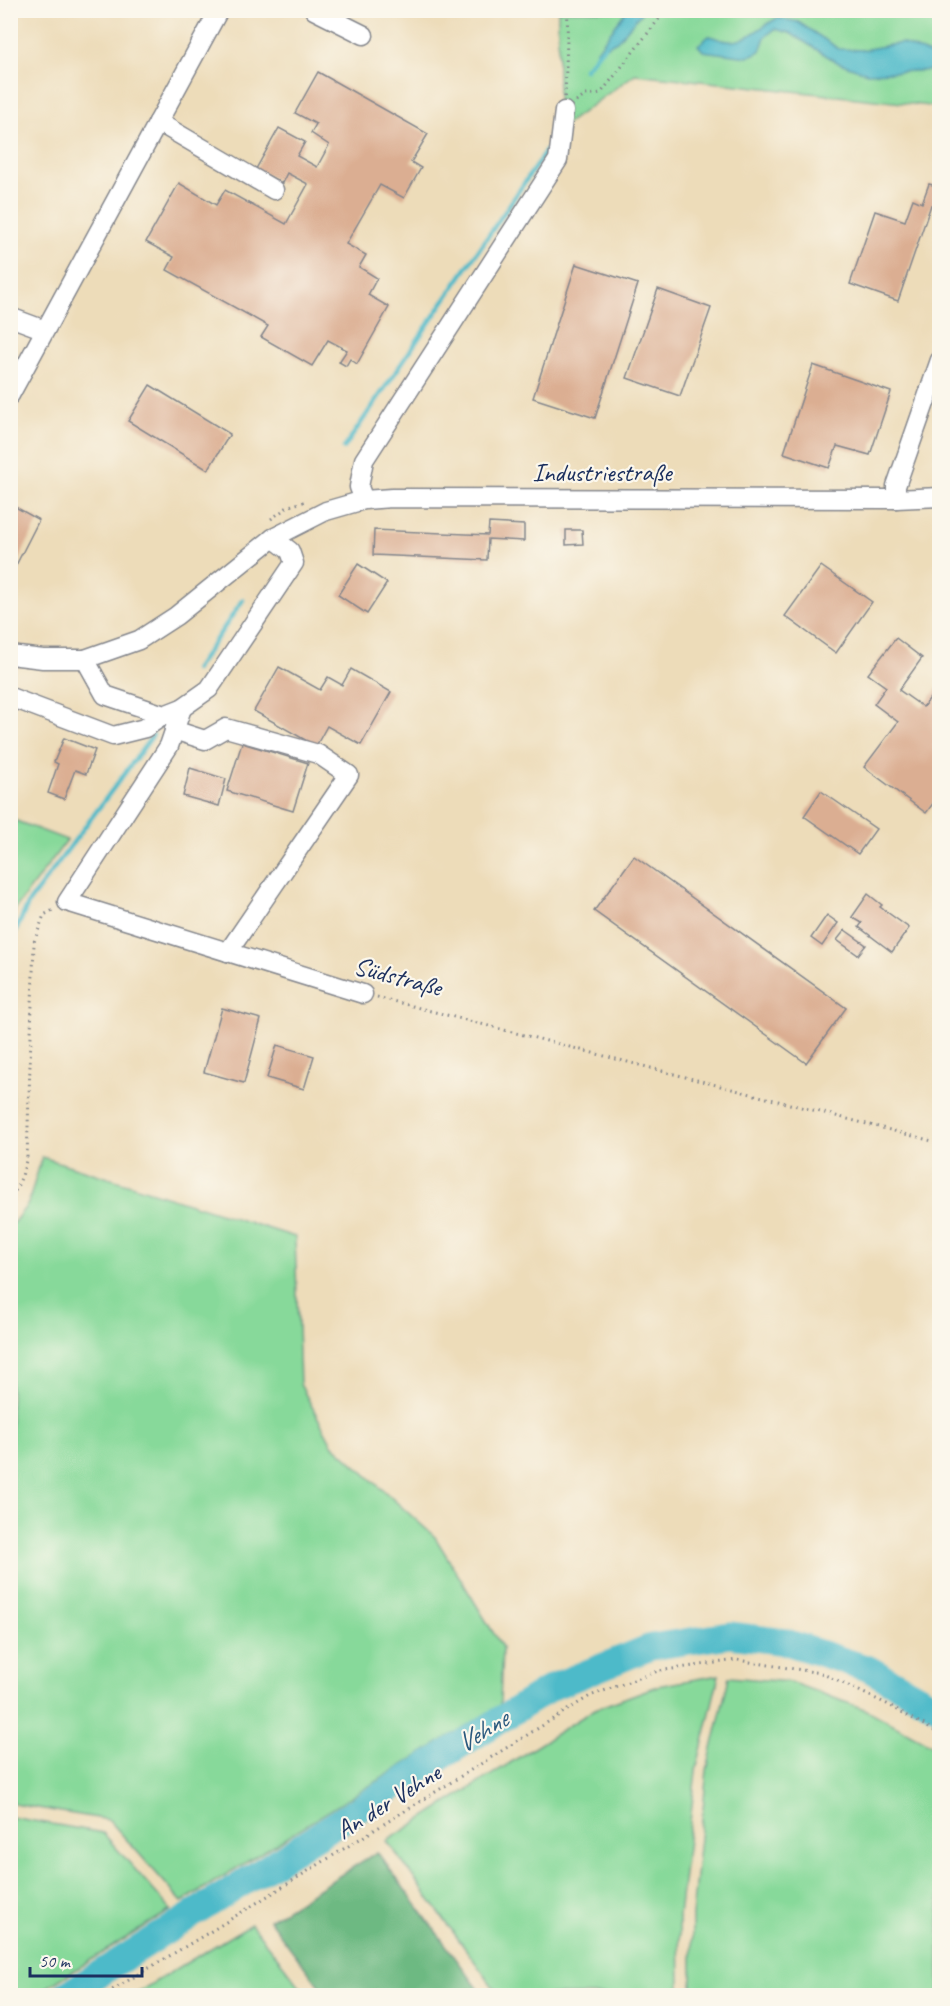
<svg xmlns="http://www.w3.org/2000/svg" width="950" height="2006" viewBox="0 0 950 2006" font-family="Caveat,sans-serif">
<style>
.green{fill:#87d99a;stroke:#51847c;stroke-width:1.5}
.forest{fill:#6db982;stroke:#447470;stroke-width:1.5}
.water{fill:#4dbac9;stroke:#347494;stroke-width:1.5}
.lines{fill:none;stroke-linecap:round;stroke-linejoin:round}
.stream{stroke:#4dbac9;stroke-width:4.5}
.river{stroke:#4dbac9;stroke-width:27}
.building{fill:#dbae92}
.minor-casing{stroke:#84868c;stroke-width:21}
.path{stroke:#84868c;stroke-width:3;stroke-dasharray:1.5 4.5;stroke-linecap:butt}
.minor{stroke:#fff;stroke-width:18}
.labels{text-anchor:middle;stroke-width:4.5;stroke-linejoin:round;paint-order:stroke}
.street-label{font-size:26px;fill:#1b2f5e;stroke:#fbf7ec}
.water-label{font-size:27px;font-style:italic;fill:#2a597e;stroke:#fbf7ec}
</style>
<rect width="100%" height="100%" fill="#fbf7ec"/>
<filter id="ink" filterUnits="userSpaceOnUse"><feTurbulence type="fractalNoise" baseFrequency=".0167" numOctaves="2"/><feDisplacementMap in="SourceGraphic" scale="12" xChannelSelector="R" yChannelSelector="G"/><feConvolveMatrix kernelMatrix="1 2 1 2 8 2 1 2 1" color-interpolation-filters="sRGB"/></filter>
<filter id="wash" filterUnits="userSpaceOnUse"><feTurbulence type="fractalNoise" baseFrequency=".008" numOctaves="4" result="noise"/><feDisplacementMap in="SourceGraphic" scale="24" xChannelSelector="R" yChannelSelector="G"/><feGaussianBlur stdDeviation="1.35" result="paint"/><feColorMatrix in="noise" values="0 0 0 0 0 0 0 0 0 0 0 0 0 0 0 0 0 1.4 0 .05"/><feComposite in="paint" operator="in"/></filter>
<g filter="url(#wash)">
<rect width="100%" height="100%" fill="#eddcb9"/>
<g class="green">
<polygon points="558,11 939,11 939,107 635,74 558,130"/>
<polygon points="11,819 67,840 15,909 11,928"/>
<polygon points="42,1157 295,1237 300,1384 332,1444 435,1537 502,1647 500,1705 182,1902 109,1820 14,1804 11,1797 11,1226 28,1204"/>
<polygon points="719,1675 696,1771 679,1916 680,1995 499,1995 387,1841 595,1709 657,1686"/>
<polygon points="729,1677 790,1682 867,1710 939,1749 939,1995 692,1995 692,1915 707,1770"/>
<polygon points="11,1817 103,1833 171,1910 35,1995 11,1995"/>
<polygon points="251,1924 307,1995 133,1995"/>
</g>
<polygon class="forest" points="377,1852 483,1995 326,1995 269,1920"/>
<g class="water">
<polygon points="626,11 643,11 617,41 596,52"/>
<path d="M778 18 798 22 839 49 863 50 901 43 932 55 939 61V70L867 73 837 62 790 33 775 29 765 37 760 51 748 57 703 51 698 45 709 36C715 37 722 41 729 41 746 43 762 25 778 18Z"/>
</g>
<g class="lines">
<g class="stream">
<polyline points="585,69 605,45"/>
<polyline points="344,448 546,151"/>
<polyline points="195,670 243,600"/>
<polyline points="10,1130 12,939 29,902 153,735"/>
</g>
<polyline class="river" points="64,1996 552,1687 651,1647 730,1635 786,1642 869,1669 940,1709"/>
</g>
<g id="blocks">
<g class="building">
<polygon points="318,72 428,134 411,162 421,168 404,198 380,185 346,244 366,255 359,267 377,278 368,295 389,307 357,364 350,359 346,366 339,362 347,350 328,340 312,366 261,337 268,326 167,270 174,257 146,242 179,183 216,205 225,190 286,224 308,184 287,173 282,183 256,169 279,128 305,142 297,156 317,167 329,145 311,133 316,124 295,113"/>
<polygon points="929,184 940,187 940,208 931,205 898,301 850,284 875,211 905,221 913,199 922,203"/>
<polygon points="576,264 638,284 595,418 533,398"/>
<polygon points="658,289 711,308 680,396 627,378"/>
<polygon points="813,365 891,392 870,455 837,446 829,468 784,453"/>
<polygon points="150,385 230,434 208,470 128,421"/>
<polygon points="10,504 39,520 10,577"/>
<polygon points="489,523 524,525 524,541 488,539 487,560 373,555 374,530 488,535"/>
<polygon points="566,530 582,530 583,544 566,545"/>
<polygon points="358,564 387,583 367,614 338,595"/>
<polygon points="821,566 872,602 836,653 785,616"/>
<polygon points="896,638 922,658 899,690 923,707 940,685 940,794 926,813 864,767 898,722 874,704 886,687 868,674"/>
<polygon points="279,667 320,690 328,677 342,685 351,669 391,692 361,745 327,726 316,746 254,711"/>
<polygon points="64,738 95,750 86,774 75,770 64,799 48,793 58,764 54,762"/>
<polygon points="242,743 308,763 293,811 227,791"/>
<polygon points="190,768 226,779 219,806 183,796"/>
<polygon points="821,791 876,829 858,854 804,816"/>
<polygon points="634,856 846,1008 806,1063 594,911"/>
<polygon points="868,894 882,905 880,907 909,928 892,952 859,927 862,923 852,917"/>
<polygon points="827,915 838,923 822,946 811,938"/>
<polygon points="845,930 866,945 858,955 837,940"/>
<polygon points="222,1008 261,1019 244,1083 204,1072"/>
<polygon points="277,1045 314,1056 304,1089 267,1078"/>
</g>
</g>
</g>
<g filter="url(#ink)">
<use href="#blocks" fill-opacity="0" stroke="#84868c" stroke-width="1.5"/>
<g class="lines">
<defs>
<g id="minor">
<polyline points="314,10 364,35"/>
<polyline points="158,122 274,190"/>
<polyline points="10,317 45,330"/>
<polyline points="10,395 219,10"/>
<polyline points="896,499 896,486 940,360"/>
<polyline points="364,500 359,487 364,460 558,160 564,111"/>
<polyline points="10,655 43,659 85,659 139,640 176,616 273,538 326,511 364,500 392,498 896,499 940,497"/>
<polyline points="85,659 105,695 164,715 182,708 209,689 294,563 290,551 273,538"/>
<polyline points="10,697 113,736 145,728 164,715"/>
<polyline points="182,708 169,746 67,902 363,994"/>
<polyline points="174,730 205,740 226,728 318,754 349,775 228,952"/>
</g>
</defs>
<use href="#minor" class="minor-casing"/>
<g class="path">
<polyline points="565,97 568,10"/>
<polyline points="576,102 586,95 601,93 666,10"/>
<polyline points="271,519 289,506 307,501"/>
<polyline points="377,997 940,1143"/>
<polyline points="10,1202 22,1176 27,1157 34,942 44,915 55,909"/>
<polyline points="102,1996 213,1930 590,1696 658,1671 737,1660 821,1673 889,1705 940,1734"/>
</g>
<use href="#minor" class="minor"/>
</g>
</g>
<g class="labels">
<g class="street-label">
<text x="602" y="481">Industriestraße</text>
<text transform="translate(398 976) rotate(15)" y="9">Südstraße</text>
<text transform="translate(388 1801) rotate(-32)" y="9">An der Vehne</text>
</g>
<g class="water-label">
<text transform="translate(482 1731) rotate(-32)" y="9">Vehne</text>
</g>
</g>
<rect width="950" height="2006" fill="none" stroke="#fbf7ec" stroke-width="36"/>
<path d="M30 1967v9h112v-9" fill="none" stroke="#1b2f5e" stroke-width="3"/>
<text x="39" y="1967" font-size="18" fill="#1b2f5e" stroke="#fbf7ec" stroke-width="4.5" paint-order="stroke">50 m</text>
</svg>
